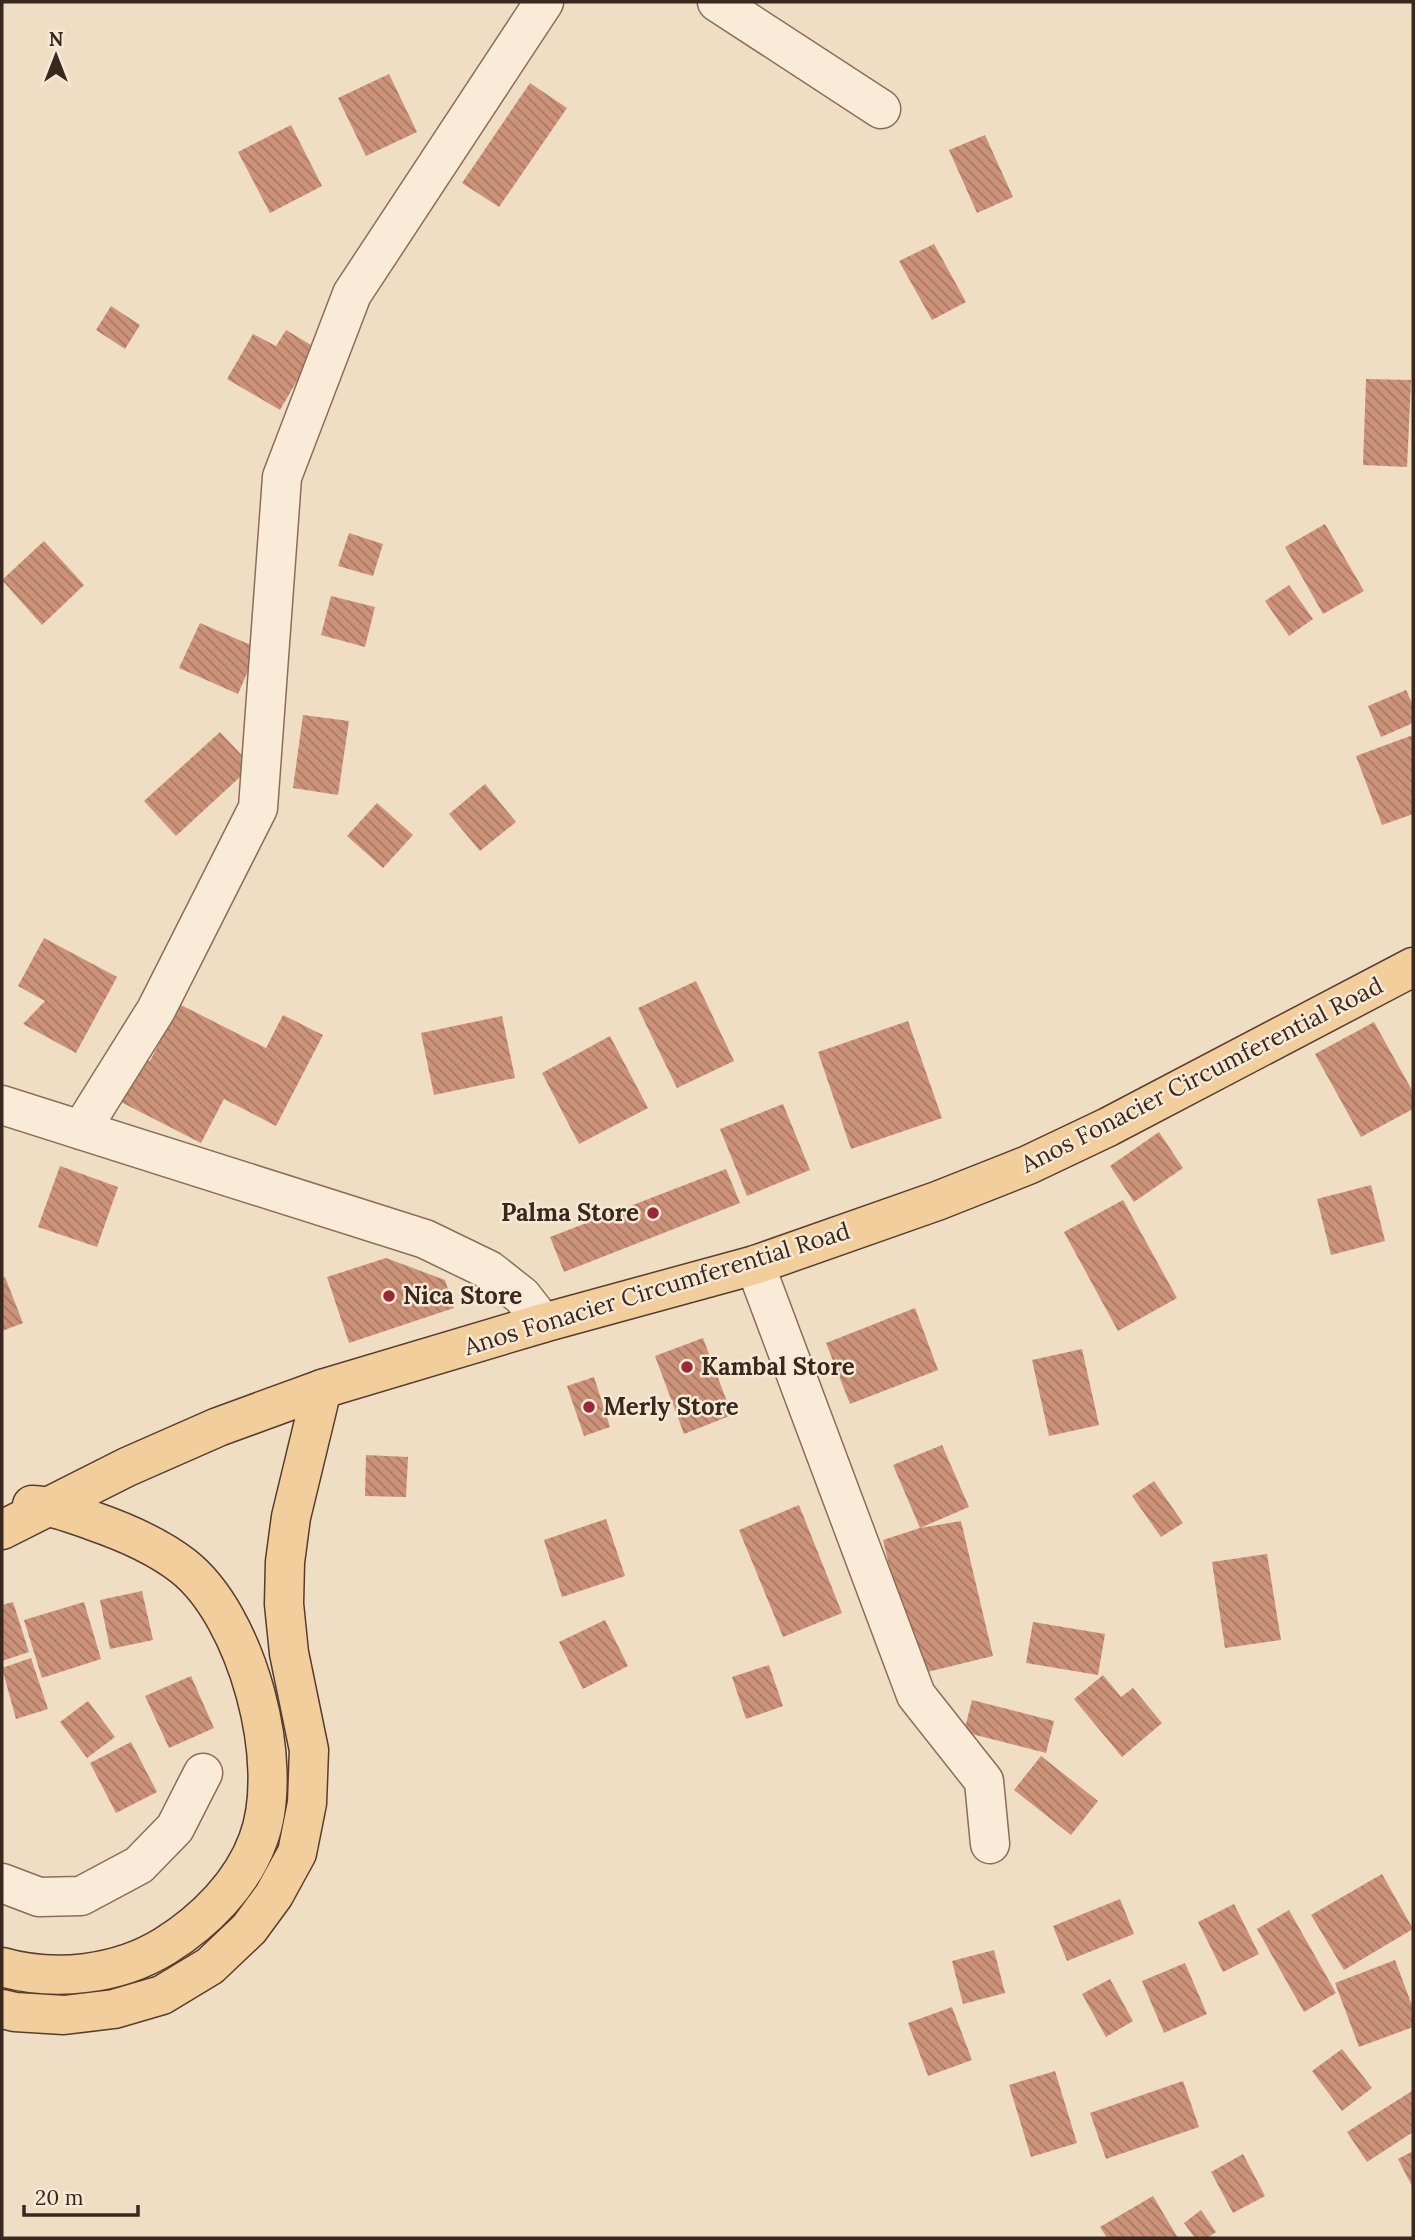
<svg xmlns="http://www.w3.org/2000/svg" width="1415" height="2240" viewBox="0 0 1415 2240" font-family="Lora,serif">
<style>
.building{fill:url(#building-back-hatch)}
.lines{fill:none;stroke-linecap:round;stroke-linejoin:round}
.minor-casing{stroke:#8a6e5a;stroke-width:41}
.major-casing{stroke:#573d2e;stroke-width:41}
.minor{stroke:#f9ebd8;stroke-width:38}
.major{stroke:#f2ce9c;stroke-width:38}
.poi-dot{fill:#992936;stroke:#f6e8d4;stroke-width:2.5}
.labels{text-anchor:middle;stroke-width:5;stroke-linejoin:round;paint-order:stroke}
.street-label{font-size:24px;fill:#39281e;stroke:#f6e8d4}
.poi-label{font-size:24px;font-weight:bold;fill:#39281e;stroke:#f6e8d4;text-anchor:start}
</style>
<defs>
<pattern id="building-back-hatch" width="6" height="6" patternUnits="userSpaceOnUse" patternTransform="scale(1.75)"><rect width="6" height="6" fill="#cd937a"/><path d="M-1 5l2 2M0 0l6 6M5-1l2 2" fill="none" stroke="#a77863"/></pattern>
</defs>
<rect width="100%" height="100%" fill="#efddc4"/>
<g class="building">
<polygon points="389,74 417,132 366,156 338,98"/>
<polygon points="530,83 567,108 499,207 462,183"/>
<polygon points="291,125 322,186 270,213 238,152"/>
<polygon points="985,135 1013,197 977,213 949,150"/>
<polygon points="934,244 966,302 932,320 899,261"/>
<polygon points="111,306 140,325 125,349 96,330"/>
<polygon points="286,330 316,348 280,410 227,379 253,334 276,346"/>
<polygon points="1366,379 1411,380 1407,467 1363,465"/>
<polygon points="1325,524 1364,591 1323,614 1285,547"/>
<polygon points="349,533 383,544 373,576 338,566"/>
<polygon points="44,541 84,585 42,625 2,580"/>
<polygon points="1289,585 1313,619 1289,636 1265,601"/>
<polygon points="331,596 375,607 365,647 321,635"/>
<polygon points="200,623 258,648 238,694 179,668"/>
<polygon points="1406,690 1413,705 1413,723 1381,737 1368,706"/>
<polygon points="303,715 349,721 338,795 293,788"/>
<polygon points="220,732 252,766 176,836 144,801"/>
<polygon points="1413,735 1413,814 1382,825 1356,756"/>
<polygon points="485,784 516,822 480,851 449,814"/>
<polygon points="377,803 413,835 383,868 347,836"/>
<polygon points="44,938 117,977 76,1053 23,1024 45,1001 18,986"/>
<polygon points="696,981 734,1061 677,1088 638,1008"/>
<polygon points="179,1004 266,1048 283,1015 323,1035 276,1126 224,1099 201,1143 115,1099 136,1059 150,1061"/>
<polygon points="502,1016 515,1078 434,1095 421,1033"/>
<polygon points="908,1021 942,1118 851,1149 818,1052"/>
<polygon points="1374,1022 1413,1092 1413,1109 1361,1137 1315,1054"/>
<polygon points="610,1036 648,1108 579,1144 542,1073"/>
<polygon points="783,1104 810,1170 747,1196 720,1129"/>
<polygon points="1159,1132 1183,1168 1134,1202 1110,1166"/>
<polygon points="60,1166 118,1187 97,1247 38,1227"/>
<polygon points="726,1169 740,1203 564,1272 550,1237"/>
<polygon points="1371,1185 1385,1241 1331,1255 1317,1199"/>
<polygon points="1123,1200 1177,1298 1118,1331 1064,1232"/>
<polygon points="386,1258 445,1280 454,1308 349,1343 327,1277"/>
<polygon points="5,1277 23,1323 2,1331 2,1278"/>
<polygon points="915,1308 938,1370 850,1404 826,1343"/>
<polygon points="703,1338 732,1415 684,1434 655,1356"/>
<polygon points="1082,1349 1099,1425 1049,1436 1032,1360"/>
<polygon points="594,1377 610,1427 584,1436 567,1386"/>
<polygon points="942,1445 969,1507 920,1528 961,1521 993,1656 915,1675 883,1540 920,1528 893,1465"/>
<polygon points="366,1455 408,1457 406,1497 365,1496"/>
<polygon points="1154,1481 1183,1523 1161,1537 1132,1496"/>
<polygon points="799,1505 842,1613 783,1637 739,1530"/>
<polygon points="606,1519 625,1576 562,1597 544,1540"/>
<polygon points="1267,1554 1281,1640 1225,1648 1212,1562"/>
<polygon points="142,1591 153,1640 110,1649 100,1600"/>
<polygon points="13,1602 29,1652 2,1661 2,1605"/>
<polygon points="84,1602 101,1659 42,1678 24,1620"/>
<polygon points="605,1620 628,1666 583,1689 559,1642"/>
<polygon points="1033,1622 1105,1634 1098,1675 1026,1663"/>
<polygon points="31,1658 48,1709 16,1719 2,1668"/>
<polygon points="769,1665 783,1706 746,1719 732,1677"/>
<polygon points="1103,1675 1121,1697 1133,1688 1162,1723 1122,1757 1074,1699"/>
<polygon points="191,1676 214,1728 169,1748 145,1696"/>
<polygon points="972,1700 1054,1721 1046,1753 964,1732"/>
<polygon points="88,1701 115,1737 87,1758 60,1722"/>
<polygon points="131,1742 157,1792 116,1813 90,1763"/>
<polygon points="1041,1756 1098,1801 1071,1835 1014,1790"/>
<polygon points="1382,1874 1413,1929 1344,1970 1311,1915"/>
<polygon points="1120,1899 1134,1934 1067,1961 1053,1926"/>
<polygon points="1234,1904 1259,1954 1223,1972 1198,1922"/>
<polygon points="1289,1910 1336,1993 1304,2012 1257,1929"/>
<polygon points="994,1950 1005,1993 963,2004 952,1961"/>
<polygon points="1395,1960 1413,2008 1413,2027 1359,2047 1335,1983"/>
<polygon points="1185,1963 1207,2014 1164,2033 1142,1981"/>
<polygon points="1110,1979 1133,2021 1106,2037 1082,1994"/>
<polygon points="952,2007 972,2060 928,2076 908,2023"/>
<polygon points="1342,2049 1372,2088 1342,2111 1312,2071"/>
<polygon points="1055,2071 1077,2143 1031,2157 1009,2085"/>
<polygon points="1183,2081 1199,2127 1106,2159 1090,2113"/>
<polygon points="1412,2091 1413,2132 1367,2162 1347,2132"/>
<polygon points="1413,2151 1413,2188 1398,2159"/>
<polygon points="1243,2154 1265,2196 1233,2213 1211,2172"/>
<polygon points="1153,2196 1178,2238 1107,2238 1100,2227"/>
<polygon points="1201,2210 1216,2232 1207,2238 1195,2238 1184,2223"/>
</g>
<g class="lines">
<defs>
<g id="minor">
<polyline points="717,2 881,109"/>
<polyline points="2,1105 425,1239 489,1270 522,1296 543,1323"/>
<polyline points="81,1130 156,1010 258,808 282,477 352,294 544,2"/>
<polyline points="755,1265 916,1695 984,1781 990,1844"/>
<polyline points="2,1883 39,1897 81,1896 139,1865 175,1828 203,1773"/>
</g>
<g id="major">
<polyline points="2,1530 127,1467 218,1427 322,1389 543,1323 755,1265 937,1201 1028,1165 1108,1127 1413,967"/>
<path d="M2 1967C55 1982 118 1975 165 1946 205 1921 242 1884 258 1840 287 1764 247 1616 183 1566 156 1545 125 1532 93 1521 73 1514 53 1506 32 1505"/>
<polyline points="2,2009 15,2012 64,2015 114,2009 162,1995 210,1966 249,1929 274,1895 297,1853 307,1803 309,1750 289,1653 284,1604 285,1562 291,1517 322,1389"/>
</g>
</defs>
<use href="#minor" class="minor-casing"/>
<use href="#major" class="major-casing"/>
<use href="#minor" class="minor"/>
<use href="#major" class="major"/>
</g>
<g class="poi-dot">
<circle cx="653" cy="1213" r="7"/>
<circle cx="389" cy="1296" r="7"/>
<circle cx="687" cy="1367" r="7"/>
<circle cx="589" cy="1407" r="7"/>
</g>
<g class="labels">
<g class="street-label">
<text transform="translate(1202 1075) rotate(-27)" y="8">Anos Fonacier Circumferential Road</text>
<text transform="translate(657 1289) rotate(-17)" y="8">Anos Fonacier Circumferential Road</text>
</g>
<g class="poi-label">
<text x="639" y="1221" text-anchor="end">Palma Store</text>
<text x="403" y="1304">Nica Store</text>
<text x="701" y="1375">Kambal Store</text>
<text x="603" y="1415">Merly Store</text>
</g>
</g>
<rect width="1415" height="2240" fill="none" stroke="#39281e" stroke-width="7"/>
<g transform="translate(56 56)" stroke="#f6e8d4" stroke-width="5" paint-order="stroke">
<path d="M0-5L12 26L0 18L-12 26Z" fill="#39281e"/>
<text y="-10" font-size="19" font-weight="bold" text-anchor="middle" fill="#39281e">N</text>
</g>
<path d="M24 2205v10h114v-10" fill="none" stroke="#39281e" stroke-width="3.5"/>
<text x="35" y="2205" font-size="21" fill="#39281e" stroke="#f6e8d4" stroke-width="5" paint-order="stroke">20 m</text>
</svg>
